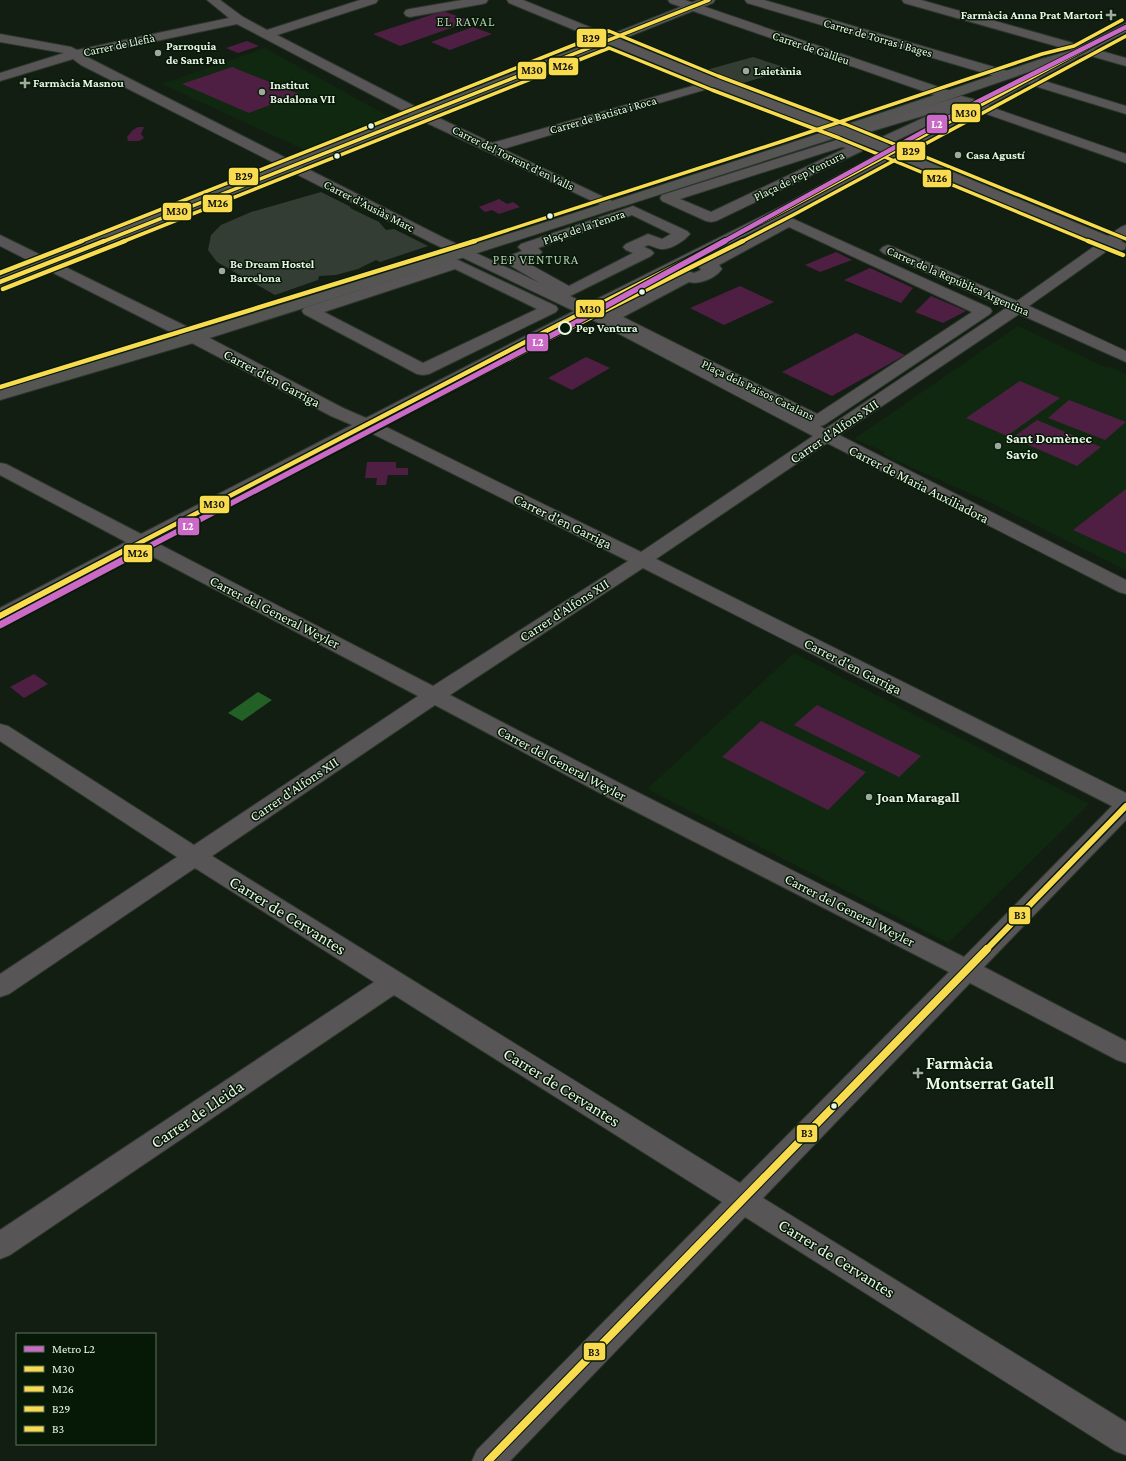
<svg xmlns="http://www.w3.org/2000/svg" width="1126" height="1461" viewBox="0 0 1126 1461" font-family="'Crimson Pro',serif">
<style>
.built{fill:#102810}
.green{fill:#4e1f43}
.water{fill:#236026}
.building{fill:#343d33}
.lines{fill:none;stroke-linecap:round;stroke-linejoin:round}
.street-casing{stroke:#2d372d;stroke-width:2}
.primary-casing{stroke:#2d372d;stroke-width:2}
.street{fill:#575556;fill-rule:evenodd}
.primary{fill:#555654;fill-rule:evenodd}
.bus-1-far2-casing{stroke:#061906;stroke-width:5.5}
.bus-1-far1-casing{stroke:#061906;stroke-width:7}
.bus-1-casing{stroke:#061906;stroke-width:9}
.bus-2-far2-casing{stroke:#061906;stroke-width:5.5}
.bus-2-far1-casing{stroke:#061906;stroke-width:7}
.bus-2-casing{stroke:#061906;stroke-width:9}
.bus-3-far1-casing{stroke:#061906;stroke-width:5.5}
.bus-3-casing{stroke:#061906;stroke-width:7}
.bus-4-far1-casing{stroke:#061906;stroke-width:9}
.bus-4-casing{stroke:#061906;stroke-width:10}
.bus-1-far2{stroke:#f9db4f;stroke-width:3.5}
.bus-1-far1{stroke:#f9db4f;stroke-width:4.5}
.bus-1{stroke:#f9db4f;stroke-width:6}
.bus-2-far2{stroke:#f9db4f;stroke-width:3.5}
.bus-2-far1{stroke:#f9db4f;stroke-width:4.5}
.bus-2{stroke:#f9db4f;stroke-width:6}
.bus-3-far1{stroke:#f9db4f;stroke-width:3.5}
.bus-3{stroke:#f9db4f;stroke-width:4.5}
.bus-4-far1{stroke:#f9db4f;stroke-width:6}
.bus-4{stroke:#f9db4f;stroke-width:8}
.metro-1-far2-casing{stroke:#061906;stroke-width:6}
.metro-1-far1-casing{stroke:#061906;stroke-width:8}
.metro-1-casing{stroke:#061906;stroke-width:10}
.metro-1-far2{stroke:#cb69c6;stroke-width:4.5}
.metro-1-far1{stroke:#cb69c6;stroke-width:5.5}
.metro-1{stroke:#cb69c6;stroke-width:7}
.poi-dot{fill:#9daa9d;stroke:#061906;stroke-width:1.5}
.bus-dot{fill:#e8f5e7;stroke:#061906;stroke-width:1.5}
.stop-dot{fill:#061906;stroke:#e8f5e7;stroke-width:2}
.labels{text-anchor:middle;stroke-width:3;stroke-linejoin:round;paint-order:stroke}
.far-poi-label{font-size:12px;font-weight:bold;fill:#e8f5e7;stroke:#061906;text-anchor:start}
.far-street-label{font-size:12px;fill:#e8f5e7;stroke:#061906}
.far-stop-label{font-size:12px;font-weight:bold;fill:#e8f5e7;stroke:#061906;text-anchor:start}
.far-neighbourhood-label{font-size:13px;letter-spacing:1px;fill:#b1c9b0;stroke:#061906}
.street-label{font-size:14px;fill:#e8f5e7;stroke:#061906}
.poi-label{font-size:14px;font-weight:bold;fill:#e8f5e7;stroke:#061906;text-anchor:start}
.near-street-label{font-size:17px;fill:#e8f5e7;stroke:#061906}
.near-poi-label{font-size:17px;font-weight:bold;fill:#e8f5e7;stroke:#061906;text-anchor:start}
.line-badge{stroke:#061906;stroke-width:1.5}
.badge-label{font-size:11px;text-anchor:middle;font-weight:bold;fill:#fff}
.pale-badge-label{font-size:11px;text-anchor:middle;font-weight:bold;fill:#111}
</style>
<rect width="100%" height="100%" fill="#131e13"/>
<g class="built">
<polygon points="265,48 388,116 305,150 162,84"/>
<polygon points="1018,326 1107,368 1109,366 1126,374 1126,570 994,504 897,461 883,454 885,452 854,439"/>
<polygon points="794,653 1089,804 948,943 647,789"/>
</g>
<g class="green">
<polygon points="443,11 471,21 400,46 373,34"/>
<polygon points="473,27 492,34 450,50 431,42"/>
<polygon points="247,41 259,46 238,53 226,48"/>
<polygon points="232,67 299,94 249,113 182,84"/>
<polygon points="138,127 144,127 141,134 144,138 139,141 128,141 127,137 133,130"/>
<polygon points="499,199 507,204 513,202 520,207 499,214 492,210 485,212 479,207"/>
<polygon points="836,252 852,260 820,272 805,265"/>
<polygon points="870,268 913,288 901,303 844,280"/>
<polygon points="740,286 774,302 724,325 690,308"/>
<polygon points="931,296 966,311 943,323 915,312"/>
<polygon points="856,333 905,355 832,396 782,372"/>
<polygon points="586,357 610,368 572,390 548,378"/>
<polygon points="1020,381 1060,398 1007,436 966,418"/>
<polygon points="1069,400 1126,422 1105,440 1048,418"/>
<polygon points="1037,420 1101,447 1077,466 1012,438"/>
<polygon points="367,462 396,462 396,468 408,468 408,475 388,475 386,485 376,485 377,478 365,478"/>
<polygon points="1126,489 1126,554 1073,530"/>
<polygon points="34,674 48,684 24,698 10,687"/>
<polygon points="817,705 921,756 899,777 794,725"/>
<polygon points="761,721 866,772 828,810 722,757"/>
</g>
<polygon class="water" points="258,692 272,700 242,721 228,713"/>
<g class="building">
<polygon points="753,57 790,69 740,84 706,70"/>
<polygon points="321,192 351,207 350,208 379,222 386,230 394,229 428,246 380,262 376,260 358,269 336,275 319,276 318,280 275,295 217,262 208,250 211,235 221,225 251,212"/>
</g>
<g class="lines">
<defs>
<g id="street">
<path d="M207 0H220L243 17 267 30 360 0H378L376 3 277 35 424 111 492 143 703 83 509 3 507 0H523L720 80 851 130 961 96 973 99 976 102 1073 51 1077 52 1079 55 1077 58 1038 79 1126 106V114L1028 84 988 106 1126 154V163L978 111 904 152 1108 236 1121 227 1126 225V237L1121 241 1126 244 1125 249 1120 251 1111 248 1029 306 1126 351V362L1019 314 839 435 1126 580V594L1119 592 827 443 656 559 1126 793V820L984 967 1126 1041V1063L1117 1060 970 983 763 1198 1126 1422V1455L1115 1451 745 1217 510 1461H472L477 1450 722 1202 394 995 10 1255 0 1259V1230L374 982 195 868 9 994 0 997V974L177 857 0 741V724L8 726 194 845 418 696 140 550 7 620 0 622V608L126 542 0 475V463L6 464 141 534 352 425 331 416 188 341 0 246V235L200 333 343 408 366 418 574 311 432 243 81 65 73 59 0 81V73L64 53 0 42V34L71 47 77 50 229 18ZM237 24 414 117 609 209 614 208 616 205 614 202 503 149 714 87 882 152 784 205 587 304 570 296 651 256 654 253 651 250 644 247 648 245C653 246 659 250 664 249 672 249 685 240 690 234L687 231 633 206 521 244 518 247 522 251 506 257 503 260 506 263 540 283 442 237 85 56ZM936 112 882 137 869 132ZM956 112 892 147 887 145ZM894 157 1099 243 1017 301 893 247 888 245 883 247 880 250 883 253 1006 308 825 429 820 426 824 425 990 314 992 311 990 308 789 217 784 218 701 263 698 266 701 270 694 273 688 271 682 273 605 314 599 310 794 211ZM632 215 671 234 662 239 648 234 626 244 623 247 626 250 633 253 569 286 524 261 539 255 542 252 538 248ZM789 227 972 312 817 414 623 317 689 282C699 285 716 278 722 269L719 265ZM587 317 813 436 641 552 380 424ZM367 431 628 561 433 686 155 542ZM643 568 1112 806 964 957 629 788 450 695ZM435 705 613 800 949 972 740 1183 212 856Z"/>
<polygon points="462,0 488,0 486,3 482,4 410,17 406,16 404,13 406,10 410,9"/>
<polygon points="668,0 685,0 953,92 955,95 953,98 943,98 670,3"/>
<polygon points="745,0 764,0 1011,72 1012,75 1011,78 1001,78 747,3"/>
<polygon points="902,0 921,0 1126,58 1126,66 904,3"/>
<path d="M843 138 862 145 864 148 862 151 716 221 711 222 706 221 662 201 660 198 662 195ZM842 147 846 148 711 212 680 199Z"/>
<path d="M456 259 556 306 558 309 556 312 429 374 423 375 417 374 304 314 302 311 304 308ZM455 269 537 309 423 363 324 312Z"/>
</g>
<g id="primary">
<polygon points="698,0 715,0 713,3 0,287 0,276"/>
<path d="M1126 23V32L1081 56 1049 65 857 131 468 256 200 341 0 400V390C349 286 696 177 1041 59L1073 50Z"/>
</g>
</defs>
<use href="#street" class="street-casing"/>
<use href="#primary" class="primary-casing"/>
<use href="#street" class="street"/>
<use href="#primary" class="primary"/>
<defs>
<g id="bus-1-far2">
<polyline points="102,242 709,0"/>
<polyline points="723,242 789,208 1126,27"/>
</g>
<g id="bus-1-far1">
<polyline points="0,282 104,241"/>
<polyline points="124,551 558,325 725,241"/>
</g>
<polyline id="bus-1" points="0,616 126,550"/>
<g id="bus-2-far2">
<polyline points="122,242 609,48 712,90 839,138 1090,242"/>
<polyline points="741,242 793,215 1126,36"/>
</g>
<g id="bus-2-far1">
<polyline points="1088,241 1123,255"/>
<polyline points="3,289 125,241"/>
<polyline points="141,551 562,332 743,241"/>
</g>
<polyline id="bus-2" points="4,623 143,550"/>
<g id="bus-3-far1">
<polyline points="79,242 609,31 718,76 845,124 1126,239"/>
<polyline points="471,242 783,141 1042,54 1074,46 1122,20"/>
</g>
<g id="bus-3">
<polyline points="0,273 82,241"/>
<polyline points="0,387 475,241"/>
</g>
<polyline id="bus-4-far1" points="986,950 1126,806"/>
<polyline id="bus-4" points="488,1461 987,949"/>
</defs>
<use href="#bus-1-far2" class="bus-1-far2-casing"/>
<use href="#bus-1-far1" class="bus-1-far1-casing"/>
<use href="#bus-1" class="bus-1-casing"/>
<use href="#bus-2-far2" class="bus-2-far2-casing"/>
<use href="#bus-2-far1" class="bus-2-far1-casing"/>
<use href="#bus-2" class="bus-2-casing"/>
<use href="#bus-3-far1" class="bus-3-far1-casing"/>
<use href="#bus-3" class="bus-3-casing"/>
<use href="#bus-4-far1" class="bus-4-far1-casing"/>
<use href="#bus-4" class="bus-4-casing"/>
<use href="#bus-1-far2" class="bus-1-far2"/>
<use href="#bus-1-far1" class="bus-1-far1"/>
<use href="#bus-1" class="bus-1"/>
<use href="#bus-2-far2" class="bus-2-far2"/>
<use href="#bus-2-far1" class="bus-2-far1"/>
<use href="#bus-2" class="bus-2"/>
<use href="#bus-3-far1" class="bus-3-far1"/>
<use href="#bus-3" class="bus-3"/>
<use href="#bus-4-far1" class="bus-4-far1"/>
<use href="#bus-4" class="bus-4"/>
<defs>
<polyline id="metro-1-far2" points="723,242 979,101 1126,27"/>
<polyline id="metro-1-far1" points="140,551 562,330 725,241"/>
<polyline id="metro-1" points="0,625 142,550"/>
</defs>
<use href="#metro-1-far2" class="metro-1-far2-casing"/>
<use href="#metro-1-far1" class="metro-1-far1-casing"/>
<use href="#metro-1" class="metro-1-casing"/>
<use href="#metro-1-far2" class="metro-1-far2"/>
<use href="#metro-1-far1" class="metro-1-far1"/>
<use href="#metro-1" class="metro-1"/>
</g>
<g class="poi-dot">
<path d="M1109 9h4v4h4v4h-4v4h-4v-4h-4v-4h4z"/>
<circle cx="158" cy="53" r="4"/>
<circle cx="746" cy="71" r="4"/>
<path d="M23 77h4v4h4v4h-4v4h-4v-4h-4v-4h4z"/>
<circle cx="262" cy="92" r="4"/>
<circle cx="958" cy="155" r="4"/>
<circle cx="222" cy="271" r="4"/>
<circle cx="998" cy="446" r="4"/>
<circle cx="869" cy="797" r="4"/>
<path d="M916 1067h4v4h4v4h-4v4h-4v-4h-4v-4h4z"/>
</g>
<g class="bus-dot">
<circle cx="371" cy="126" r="3.5"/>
<circle cx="337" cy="156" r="3.5"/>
<circle cx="550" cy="216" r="3.5"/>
<circle cx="642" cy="292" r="3.5"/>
<circle cx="834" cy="1106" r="3.5"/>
</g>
<circle class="stop-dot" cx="565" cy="328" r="6"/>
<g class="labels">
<g class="far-poi-label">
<text x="1103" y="19" text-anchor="end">Farmàcia Anna Prat Martori</text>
<text x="166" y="50">Parroquia<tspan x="166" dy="14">de Sant Pau</tspan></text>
<text x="754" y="75">Laietània</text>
<text x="33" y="87">Farmàcia Masnou</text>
<text x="270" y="89">Institut<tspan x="270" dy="14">Badalona VII</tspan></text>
<text x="966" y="159">Casa Agustí</text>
<text x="230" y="268">Be Dream Hostel<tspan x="230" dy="14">Barcelona</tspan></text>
</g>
<g class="far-street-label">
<text transform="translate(878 38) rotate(16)" y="4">Carrer de Torras i Bages</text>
<text transform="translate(119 45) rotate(-12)" y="4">Carrer de Llefià</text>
<text transform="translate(811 48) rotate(19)" y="4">Carrer de Galileu</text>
<text transform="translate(603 115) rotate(-16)" y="4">Carrer de Batista i Roca</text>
<text transform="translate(513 158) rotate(26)" y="4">Carrer del Torrent d'en Valls</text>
<text transform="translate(799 176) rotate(-26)" y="4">Plaça de Pep Ventura</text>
<text transform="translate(369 206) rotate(27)" y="4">Carrer d'Ausiàs Marc</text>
<text transform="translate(584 227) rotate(-19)" y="4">Plaça de la Tenora</text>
<text transform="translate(958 281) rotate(24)" y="4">Carrer de la República Argentina</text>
<text transform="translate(758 390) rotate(26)" y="4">Plaça dels Països Catalans</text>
</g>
<g class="far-stop-label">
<text x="576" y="332">Pep Ventura</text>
</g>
<g class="far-neighbourhood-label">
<text x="466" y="26">EL RAVAL</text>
<text x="536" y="264">PEP VENTURA</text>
</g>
<g class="street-label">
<text transform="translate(272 378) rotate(28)" y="5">Carrer d'en Garriga</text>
<text transform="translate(834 431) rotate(-34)" y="5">Carrer d'Alfons XII</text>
<text transform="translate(919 484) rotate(27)" y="5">Carrer de Maria Auxiliadora</text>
<text transform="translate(563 521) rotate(26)" y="5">Carrer d'en Garriga</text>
<text transform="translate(564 610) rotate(-33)" y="5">Carrer d'Alfons XII</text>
<text transform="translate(275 612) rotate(27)" y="5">Carrer del General Weyler</text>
<text transform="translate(853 666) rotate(27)" y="5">Carrer d'en Garriga</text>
<text transform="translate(562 763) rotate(28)" y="5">Carrer del General Weyler</text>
<text transform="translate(294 789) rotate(-34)" y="5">Carrer d'Alfons XII</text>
<text transform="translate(850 910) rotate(27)" y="5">Carrer del General Weyler</text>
</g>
<g class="poi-label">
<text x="1006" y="443">Sant Domènec<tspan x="1006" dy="16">Savio</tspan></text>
<text x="877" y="802">Joan Maragall</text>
</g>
<g class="near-street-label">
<text transform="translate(288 915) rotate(32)" y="6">Carrer de Cervantes</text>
<text transform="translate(562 1087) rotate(32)" y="6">Carrer de Cervantes</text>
<text transform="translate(197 1114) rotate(-34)" y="6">Carrer de Lleida</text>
<text transform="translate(837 1258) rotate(32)" y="6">Carrer de Cervantes</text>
</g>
<g class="near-poi-label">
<text x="926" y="1069">Farmàcia<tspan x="926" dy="20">Montserrat Gatell</tspan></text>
</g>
</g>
<g class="line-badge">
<rect x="576" y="28" width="31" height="20" rx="4" fill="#f9db4f"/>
<rect x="548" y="57" width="31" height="19" rx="4" fill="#f9db4f"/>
<rect x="517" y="61" width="30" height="19" rx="4" fill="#f9db4f"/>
<rect x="951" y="103" width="30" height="20" rx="4" fill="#f9db4f"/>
<rect x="926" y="114" width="22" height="20" rx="4" fill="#cb69c6"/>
<rect x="896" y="141" width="30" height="20" rx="4" fill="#f9db4f"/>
<rect x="228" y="167" width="31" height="19" rx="4" fill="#f9db4f"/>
<rect x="922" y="169" width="30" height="19" rx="4" fill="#f9db4f"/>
<rect x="202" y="194" width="31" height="19" rx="4" fill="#f9db4f"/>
<rect x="162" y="202" width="30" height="19" rx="4" fill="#f9db4f"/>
<rect x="575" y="299" width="30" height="19" rx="4" fill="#f9db4f"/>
<rect x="526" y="333" width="23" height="19" rx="4" fill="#cb69c6"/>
<rect x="199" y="495" width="31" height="19" rx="4" fill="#f9db4f"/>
<rect x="177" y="517" width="23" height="19" rx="4" fill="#cb69c6"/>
<rect x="123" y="544" width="30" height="19" rx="4" fill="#f9db4f"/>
<rect x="1008" y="906" width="23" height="19" rx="4" fill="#f9db4f"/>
<rect x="796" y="1124" width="22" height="19" rx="4" fill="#f9db4f"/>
<rect x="583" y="1342" width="23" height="19" rx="4" fill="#f9db4f"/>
</g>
<g class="badge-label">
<text x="937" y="128">L2</text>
<text x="538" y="346">L2</text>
<text x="188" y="530">L2</text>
</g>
<g class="pale-badge-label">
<text x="591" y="42">B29</text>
<text x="563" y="70">M26</text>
<text x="532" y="74">M30</text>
<text x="966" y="117">M30</text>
<text x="911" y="155">B29</text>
<text x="244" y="180">B29</text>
<text x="937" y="182">M26</text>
<text x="218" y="207">M26</text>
<text x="177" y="215">M30</text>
<text x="590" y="313">M30</text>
<text x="214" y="508">M30</text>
<text x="138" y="557">M26</text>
<text x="1020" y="919">B3</text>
<text x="807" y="1137">B3</text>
<text x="594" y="1356">B3</text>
</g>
<rect x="16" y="1333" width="140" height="112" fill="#061906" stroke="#607160"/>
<rect x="24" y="1346" width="20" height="6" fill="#cb69c6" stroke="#607160"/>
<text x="52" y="1353" font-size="12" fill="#e8f5e7">Metro L2</text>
<rect x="24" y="1366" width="20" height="6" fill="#f9db4f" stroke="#607160"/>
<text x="52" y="1373" font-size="12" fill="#e8f5e7">M30</text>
<rect x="24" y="1386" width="20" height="6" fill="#f9db4f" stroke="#607160"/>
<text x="52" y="1393" font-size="12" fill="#e8f5e7">M26</text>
<rect x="24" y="1406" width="20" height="6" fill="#f9db4f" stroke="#607160"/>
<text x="52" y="1413" font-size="12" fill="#e8f5e7">B29</text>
<rect x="24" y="1426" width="20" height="6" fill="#f9db4f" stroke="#607160"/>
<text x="52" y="1433" font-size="12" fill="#e8f5e7">B3</text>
</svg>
